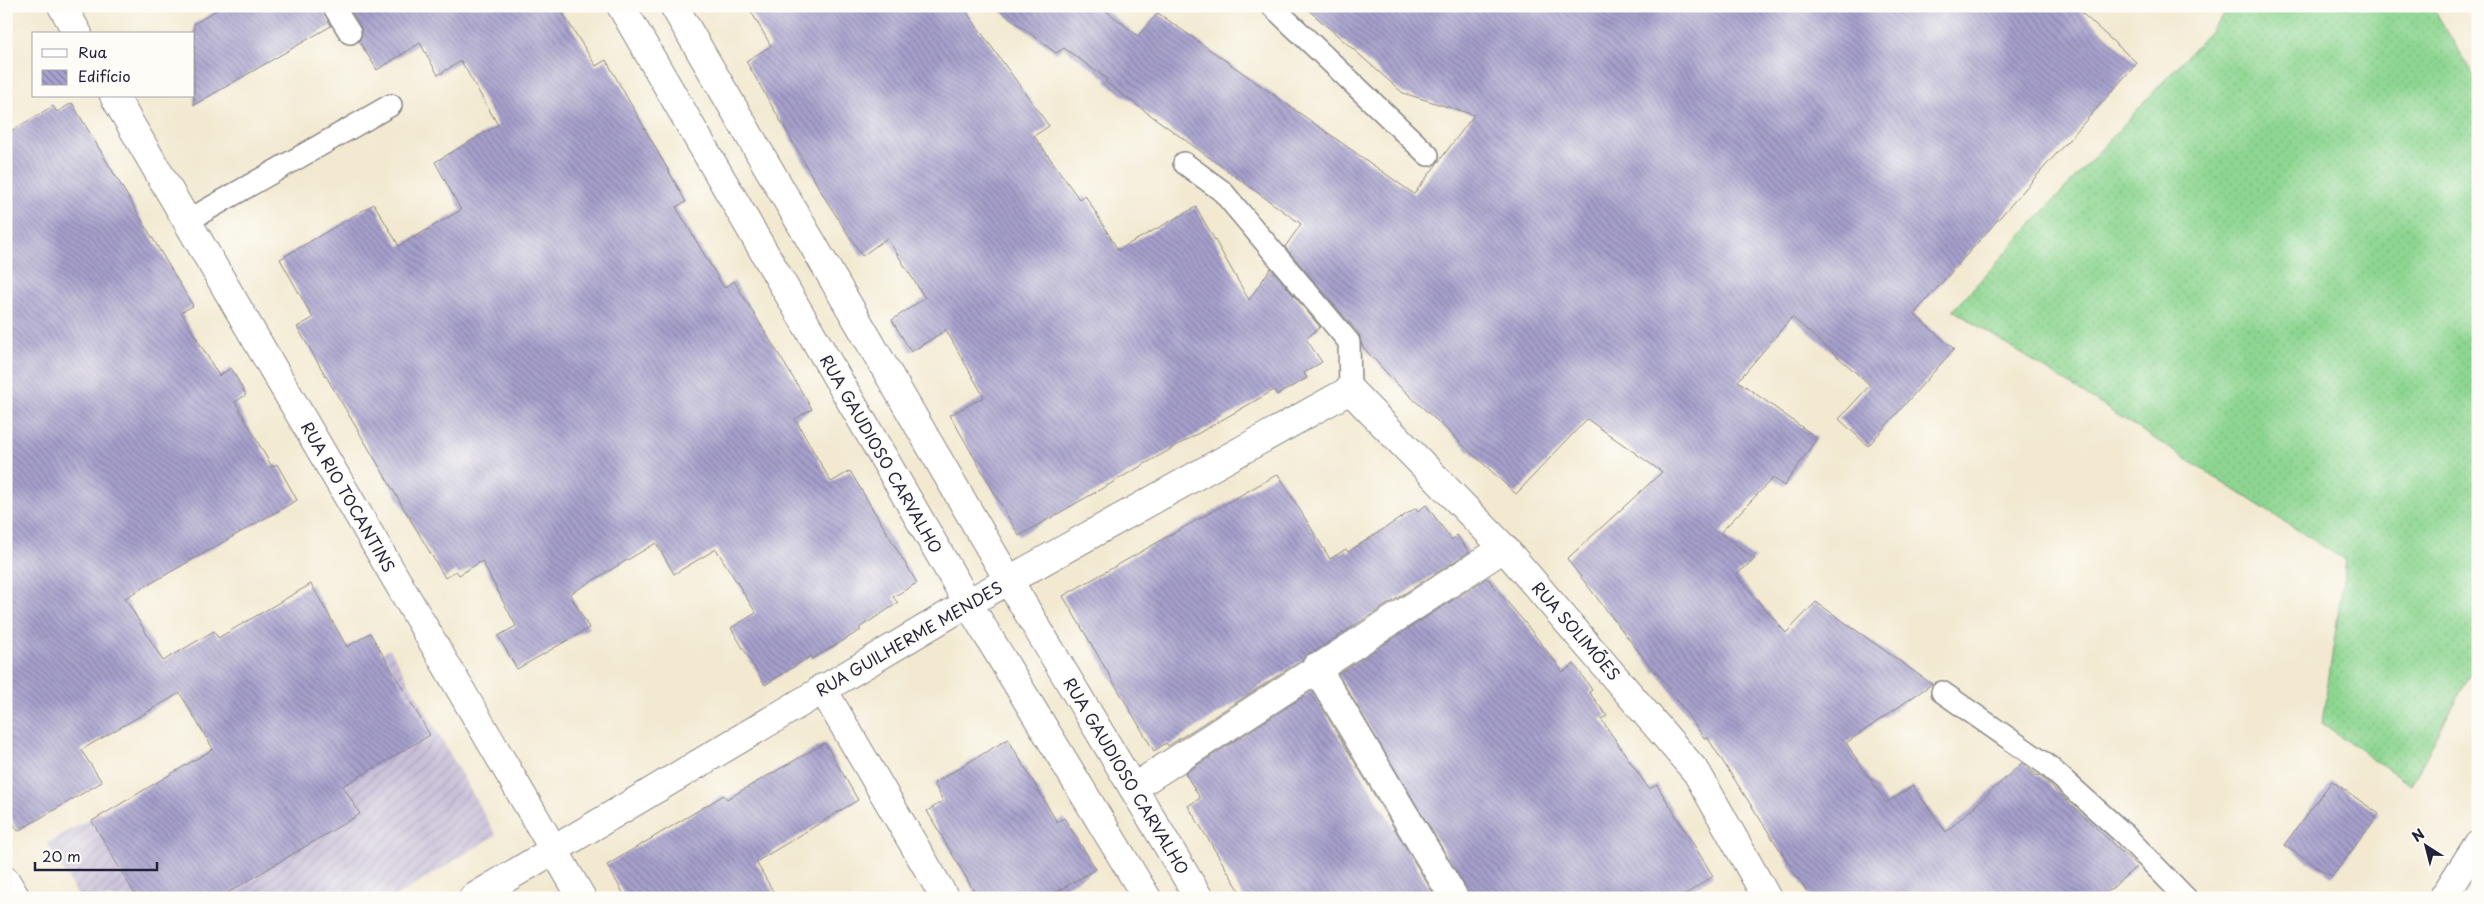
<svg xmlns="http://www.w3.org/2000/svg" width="2484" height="904" viewBox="0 0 2484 904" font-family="'Playpen Sans',sans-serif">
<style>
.industrial{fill:url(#industrial-furrows)}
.grass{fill:url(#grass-dots);stroke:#587c66}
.building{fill:url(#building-back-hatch)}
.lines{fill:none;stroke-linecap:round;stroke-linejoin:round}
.lane-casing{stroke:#8a8686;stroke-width:24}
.street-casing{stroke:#8a8686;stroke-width:30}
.lane{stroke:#fff;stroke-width:21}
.street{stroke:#fff;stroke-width:28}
.labels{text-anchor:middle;stroke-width:4;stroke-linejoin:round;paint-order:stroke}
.street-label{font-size:16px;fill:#22223b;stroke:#fdfcf7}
</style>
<defs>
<pattern id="industrial-furrows" width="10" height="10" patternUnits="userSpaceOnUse" patternTransform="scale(1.25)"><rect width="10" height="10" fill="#c8bfd8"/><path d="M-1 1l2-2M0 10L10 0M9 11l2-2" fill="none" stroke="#aca4ba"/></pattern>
<pattern id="grass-dots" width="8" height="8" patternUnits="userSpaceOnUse" patternTransform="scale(1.25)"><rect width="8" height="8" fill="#8dd691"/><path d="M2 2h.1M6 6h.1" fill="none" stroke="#79b77e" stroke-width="1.8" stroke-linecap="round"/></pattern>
<pattern id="building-back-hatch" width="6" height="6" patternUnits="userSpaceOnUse" patternTransform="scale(1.25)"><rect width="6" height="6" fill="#a6a0cc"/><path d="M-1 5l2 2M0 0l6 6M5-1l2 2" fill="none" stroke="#8782a7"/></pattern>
</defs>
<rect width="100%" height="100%" fill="#fdfcf7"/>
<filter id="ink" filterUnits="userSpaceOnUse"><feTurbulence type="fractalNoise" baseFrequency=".02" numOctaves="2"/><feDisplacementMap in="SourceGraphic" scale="10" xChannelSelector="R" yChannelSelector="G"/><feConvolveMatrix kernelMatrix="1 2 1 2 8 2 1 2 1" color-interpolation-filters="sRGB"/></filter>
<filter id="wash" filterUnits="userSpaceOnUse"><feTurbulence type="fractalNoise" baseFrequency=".0096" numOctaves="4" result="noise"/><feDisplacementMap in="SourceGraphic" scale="20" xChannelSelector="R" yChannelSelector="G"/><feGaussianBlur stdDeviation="1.12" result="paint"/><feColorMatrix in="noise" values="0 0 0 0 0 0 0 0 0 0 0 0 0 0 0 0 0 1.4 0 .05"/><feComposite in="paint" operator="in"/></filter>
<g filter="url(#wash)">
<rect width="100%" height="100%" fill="#f2e9d0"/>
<polygon class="industrial" points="390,649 496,835 394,898 79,898 47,843"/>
<polygon class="grass" points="2233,6 2432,6 2478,83 2478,659 2411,785 2322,723 2346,561 1953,310"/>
<g id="blocks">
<g class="building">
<polygon points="223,6 321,6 331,26 194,105 194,24"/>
<polygon points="348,6 558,6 596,66 606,60 686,202 676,207 724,288 734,281 812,409 795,419 831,482 850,471 917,583 893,597 898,603 859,628 861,630 812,659 811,656 765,685 731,628 756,613 716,549 674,574 656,543 570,594 589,628 517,669 498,636 516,626 482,561 459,575 456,571 445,578 297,327 313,318 280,259 374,204 399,246 461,210 435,162 498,125 461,61 438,75 420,43 377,70 359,41 362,33 361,27"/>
<polygon points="748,6 962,6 1049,126 1034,136 1079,199 1085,195 1118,250 1196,207 1249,300 1271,268 1320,327 1306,339 1322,362 1304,373 1307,378 1277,395 1274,390 1019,536 950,415 984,397 946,330 911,352 892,320 925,298 887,238 862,256 826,200 746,61 771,46"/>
<polygon points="994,6 1100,6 1138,36 1158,13 1414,194 1474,115 1403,93 1304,6 2074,6 2137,63 1914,314 1954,349 1868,446 1839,419 1870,385 1792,317 1738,381 1817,438 1784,486 1773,478 1720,533 1755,559 1736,575 1786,633 1816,602 1932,684 1846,743 1886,803 1913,786 1946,832 2022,763 2038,776 2039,775 2137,866 2101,898 1811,898 1707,737 1705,739 1656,671 1655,673 1567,559 1662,472 1587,419 1516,494 1395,382 1362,346 1359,334 1285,247 1301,224 1105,82 1107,79 1064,48 1056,53"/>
<polygon points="72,103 193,306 181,312 219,376 231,368 246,395 235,402 272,467 277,464 297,500 125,598 163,661 214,631 218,638 311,584 347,647 370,633 430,735 343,786 360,814 219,898 137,898 92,821 213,749 180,693 81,750 102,782 18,831 6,810 6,134 53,106 57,112"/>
<polygon points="1278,474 1330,559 1346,549 1348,552 1416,508 1418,511 1426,505 1452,540 1457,535 1469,552 1315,651 1308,654 1302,660 1168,746 1166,743 1154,751 1063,596"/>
<polygon points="1487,578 1526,624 1563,672 1574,664 1592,690 1589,692 1607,716 1601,719 1649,789 1657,785 1713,876 1680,898 1529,898 1528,894 1520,898 1468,898 1466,888 1338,674"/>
<polygon points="1312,691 1436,898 1244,898 1188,806 1200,798 1185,773"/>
<polygon points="1008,739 1057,822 1064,818 1096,869 1046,898 978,898 927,811 943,801 934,783"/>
<polygon points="825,743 858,800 756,862 777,898 626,898 607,865 724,795 727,799"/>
<polygon points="2332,781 2379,814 2332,877 2284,845"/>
</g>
</g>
</g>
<g filter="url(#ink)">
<use href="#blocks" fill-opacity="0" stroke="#8a8686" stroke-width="1"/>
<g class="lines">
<defs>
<g id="lane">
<polyline points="333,6 350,33"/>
<polyline points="1272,6 1428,155"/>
<polyline points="1184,163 1222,191 1349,342 1350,390"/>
<polyline points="187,221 391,105"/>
<polyline points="1942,692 2047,765 2125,835 2186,898"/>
</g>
<g id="street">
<polyline points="62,6 78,34"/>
<polyline points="621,6 968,603 1147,898"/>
<polyline points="674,6 1009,581 1199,898"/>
<polyline points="114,96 582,898"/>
<polyline points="1316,667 1453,896"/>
<polyline points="822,688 945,898"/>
<polyline points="1133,788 1504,548"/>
<polyline points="6,881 16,898"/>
<polyline points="473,898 968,603 1350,390 1504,548 1697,773 1767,898"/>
<polyline points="2443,898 2478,844"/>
</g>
</defs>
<use href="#lane" class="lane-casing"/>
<use href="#street" class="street-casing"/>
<use href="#lane" class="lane"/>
<use href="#street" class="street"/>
</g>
</g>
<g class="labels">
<g class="street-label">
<text transform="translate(881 454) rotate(60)" y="6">RUA GAUDIOSO CARVALHO</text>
<text transform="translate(348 497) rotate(60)" y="6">RUA RIO TOCANTINS</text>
<text transform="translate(1576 631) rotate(49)" y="6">RUA SOLIMÕES</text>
<text transform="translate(909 639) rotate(-30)" y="6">RUA GUILHERME MENDES</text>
<text transform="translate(1126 776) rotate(59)" y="6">RUA GAUDIOSO CARVALHO</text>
</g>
</g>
<rect width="2484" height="904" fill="none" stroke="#fdfcf7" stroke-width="25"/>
<rect x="32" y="32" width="162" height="65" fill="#fdfcf7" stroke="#a5a5ac"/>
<rect x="42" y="49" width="25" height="8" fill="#ffffff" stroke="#a5a5ac"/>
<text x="78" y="58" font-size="15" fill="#22223b">Rua</text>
<rect x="42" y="70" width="25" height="15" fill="url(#building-back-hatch)" stroke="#a5a5ac"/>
<text x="78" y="82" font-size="15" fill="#22223b">Edifício</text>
<g transform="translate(2426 846) rotate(324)" stroke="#fdfcf7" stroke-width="4" paint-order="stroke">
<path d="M0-4L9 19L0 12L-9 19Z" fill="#22223b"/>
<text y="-8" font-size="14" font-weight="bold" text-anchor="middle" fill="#22223b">N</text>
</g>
<path d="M35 862v8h122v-8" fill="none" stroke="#22223b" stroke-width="2.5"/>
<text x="42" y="862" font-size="15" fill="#22223b" stroke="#fdfcf7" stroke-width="4" paint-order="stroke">20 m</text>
</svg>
